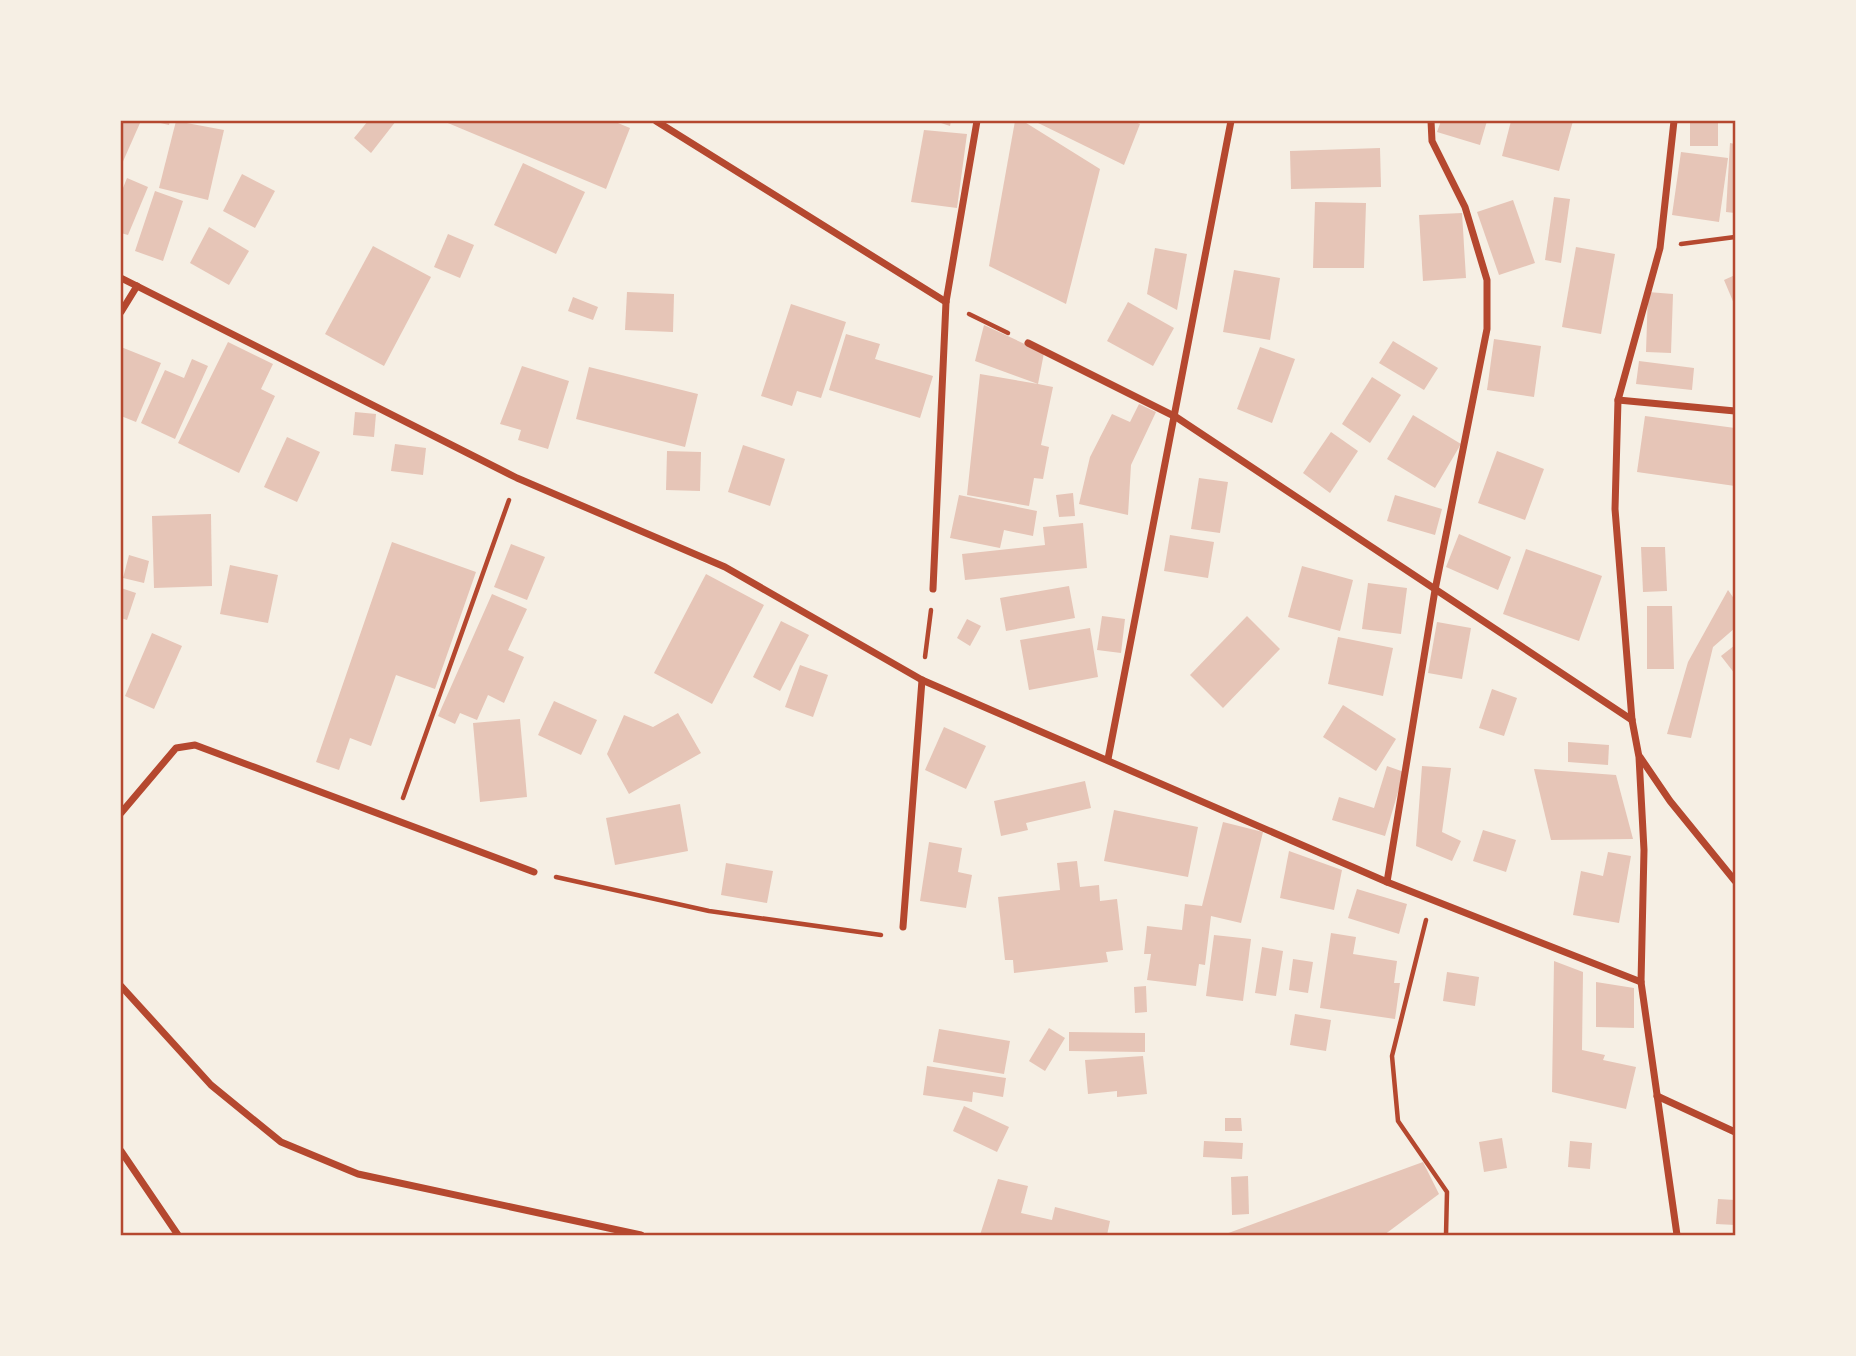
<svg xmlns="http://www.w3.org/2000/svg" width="1856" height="1356" viewBox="0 0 1856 1356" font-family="'Golos Text',sans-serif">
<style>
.building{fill:#e6c5b7}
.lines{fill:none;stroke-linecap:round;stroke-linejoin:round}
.path{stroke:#b5482f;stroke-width:4.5}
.minor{stroke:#b5482f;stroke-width:7}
.neatline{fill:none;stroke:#b5482f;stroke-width:2.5}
</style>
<rect width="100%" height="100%" fill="#f6efe4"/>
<g class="building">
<polygon points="121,121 140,123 121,166"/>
<polygon points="152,121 170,121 169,125"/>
<polygon points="176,121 224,130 208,200 159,188"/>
<polygon points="368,121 396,121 371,153 354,138"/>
<polygon points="443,121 613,121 630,128 606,189"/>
<polygon points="935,121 951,121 950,126"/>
<polygon points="1015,121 1023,121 1100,169 1066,304 989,266"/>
<polygon points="1034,121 1133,121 1140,124 1124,165"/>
<polygon points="1441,121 1487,121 1480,145 1437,132"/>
<polygon points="1511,121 1573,121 1559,171 1502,156"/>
<rect x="1690" y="121" width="28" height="25"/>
<polygon points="924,130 967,134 957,208 911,202"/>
<polygon points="1730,143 1735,144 1735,213 1726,212"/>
<polygon points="1380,148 1381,187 1291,189 1290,151"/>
<polygon points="1681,152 1728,158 1719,222 1672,215"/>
<polygon points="523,163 585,192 556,254 494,225"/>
<polygon points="242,174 275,191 255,228 223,211"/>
<polygon points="127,178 148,187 128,235 121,233 121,193"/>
<polygon points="155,191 183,201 163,261 135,251"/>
<polygon points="1554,197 1570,199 1561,263 1545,260"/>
<polygon points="1513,200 1535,263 1499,275 1477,212"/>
<polygon points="1315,202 1366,203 1364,268 1313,268"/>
<polygon points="1462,213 1466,278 1423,281 1419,215"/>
<polygon points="209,227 249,251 229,285 190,263"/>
<polygon points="448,234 474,245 460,278 434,267"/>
<polygon points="373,246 431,277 384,366 325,334"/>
<polygon points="1576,247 1615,254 1601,334 1562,327"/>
<polygon points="1155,248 1187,254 1177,310 1147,294"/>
<polygon points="1234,270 1280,278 1270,340 1223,332"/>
<polygon points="1735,275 1735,306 1724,280"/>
<polygon points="627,292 674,294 673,332 625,330"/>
<polygon points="1648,292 1673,294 1671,353 1646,352"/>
<polygon points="573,297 598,307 593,320 568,311"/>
<polygon points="1128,302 1174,328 1153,366 1107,341"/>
<polygon points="791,304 846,322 821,398 797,391 792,406 761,396"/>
<polygon points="984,325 1044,353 1038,384 1053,387 1041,445 1049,447 1043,479 1034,478 1029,506 967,495 980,374 1038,384 975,361"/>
<polygon points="846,334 880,344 875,359 933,376 920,418 829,390"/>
<polygon points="1494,339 1541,346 1534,397 1487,390"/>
<polygon points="1393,341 1438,368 1424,390 1379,363"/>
<polygon points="228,342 273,364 261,389 275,396 239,473 178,443"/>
<polygon points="121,347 161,363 136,422 121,416"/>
<polygon points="1260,347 1295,359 1272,423 1237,409"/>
<polygon points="192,359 208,366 175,439 141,423 165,370 184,378"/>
<polygon points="1639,361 1694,368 1692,390 1636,384"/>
<polygon points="522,366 569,381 548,449 518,440 521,430 500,424"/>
<polygon points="589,367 698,394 685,447 576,419"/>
<polygon points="1372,377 1401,395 1370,443 1342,424"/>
<polygon points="1139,404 1156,412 1131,465 1128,515 1079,504 1090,457 1112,414 1130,422"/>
<polygon points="355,412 376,414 374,437 353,435"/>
<polygon points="1413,415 1461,444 1435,488 1387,459"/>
<polygon points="1645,416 1735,428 1735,486 1637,472"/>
<polygon points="1331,432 1358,451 1330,493 1303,473"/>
<polygon points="287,437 320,452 297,502 264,487"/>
<polygon points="395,444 426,448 423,475 391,471"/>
<polygon points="743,445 785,459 770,506 728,492"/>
<polygon points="667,451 701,452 700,491 666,490"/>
<polygon points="1497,451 1544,469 1525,520 1478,503"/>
<polygon points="1199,478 1228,482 1220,533 1191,529"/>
<polygon points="1073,493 1075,516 1059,517 1056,495"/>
<polygon points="959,495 1037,511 1033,536 1004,530 1000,548 950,538"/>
<polygon points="1395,495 1442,509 1435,535 1387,521"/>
<polygon points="211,514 212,586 154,588 152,516"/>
<polygon points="1083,523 1087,568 965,580 962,554 1045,545 1043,527"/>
<polygon points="1459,534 1511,557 1498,590 1446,567"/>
<polygon points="1170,535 1214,542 1208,578 1164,571"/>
<polygon points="392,542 476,572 435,689 396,675 371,746 350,738 339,770 316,762"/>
<polygon points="511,544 545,557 527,600 494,587"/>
<polygon points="1641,547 1665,547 1667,591 1643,592"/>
<polygon points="1526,549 1602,576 1579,641 1503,614"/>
<polygon points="129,555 149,561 144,583 123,578"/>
<polygon points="230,565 278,575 268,623 220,614"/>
<polygon points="1302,566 1353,580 1340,631 1288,617"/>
<polygon points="706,574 764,605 712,704 654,673"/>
<polygon points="1368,583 1407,588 1401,634 1362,629"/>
<polygon points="1069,586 1075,618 1006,631 1000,598"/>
<polygon points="121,588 136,593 127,620 121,618"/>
<polygon points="1728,590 1735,600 1735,628 1713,647 1691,738 1667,734 1688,662"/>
<polygon points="492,594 527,609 508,650 524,657 504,703 488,695 477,720 460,713 455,724 438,716"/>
<polygon points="1647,606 1672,606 1674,669 1647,669"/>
<polygon points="1102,616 1125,619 1121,653 1097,650"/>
<polygon points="1247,616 1280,649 1223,708 1190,675"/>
<polygon points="967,619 981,626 970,646 957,638"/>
<polygon points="781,621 809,635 780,691 753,677"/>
<polygon points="1437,622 1471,628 1462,679 1428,673"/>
<polygon points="1090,628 1098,677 1029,690 1020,640"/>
<polygon points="152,633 182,646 154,709 125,696"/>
<polygon points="1338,637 1393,648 1383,696 1328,684"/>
<polygon points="1735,645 1735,674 1721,656"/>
<polygon points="800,665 828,675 813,717 785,707"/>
<polygon points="1492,689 1517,698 1504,736 1479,728"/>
<polygon points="554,701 597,720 581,755 538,735"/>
<polygon points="1343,705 1396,739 1376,771 1323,737"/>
<polygon points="678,713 701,753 629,794 607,754 624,715 653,727"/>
<polygon points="520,719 527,797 480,802 473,723"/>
<polygon points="944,727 986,746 966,789 925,770"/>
<polygon points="1568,742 1609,745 1608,765 1568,762"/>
<polygon points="1387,766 1404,772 1385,836 1332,820 1339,797 1374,808"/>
<polygon points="1422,766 1451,768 1442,832 1461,841 1452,861 1416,846"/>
<polygon points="1534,769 1616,775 1633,839 1551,840"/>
<polygon points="1085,781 1091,808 1026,823 1028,830 1001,836 994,801"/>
<polygon points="680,804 688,851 615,865 606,818"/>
<polygon points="1114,810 1198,827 1188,877 1104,861"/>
<polygon points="1223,822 1263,832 1241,923 1211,916 1205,965 1199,964 1196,986 1147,980 1151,954 1144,954 1147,926 1182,930 1185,904 1202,906"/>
<polygon points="1483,830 1516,840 1506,872 1473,861"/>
<polygon points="929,842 962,848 958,872 972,875 966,908 920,901"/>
<polygon points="1289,851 1342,870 1334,910 1280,898"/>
<polygon points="1608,852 1631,856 1619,923 1573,915 1581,871 1603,876"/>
<polygon points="1077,861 1080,887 1099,885 1100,901 1117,899 1123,950 1106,952 1108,962 1014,973 1013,960 1005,960 998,897 1060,890 1057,863"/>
<polygon points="726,863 773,871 767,903 721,895"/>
<polygon points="1357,889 1407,904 1399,934 1348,918"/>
<polygon points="1331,933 1356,937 1353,954 1397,961 1394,983 1400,983 1395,1019 1320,1008"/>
<polygon points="1214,935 1251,939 1243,1001 1206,996"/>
<polygon points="1262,947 1283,951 1276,996 1255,993"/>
<polygon points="1293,959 1313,962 1308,993 1289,990"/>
<polygon points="1554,961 1583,972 1582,1050 1605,1055 1603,1060 1636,1067 1626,1109 1552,1092"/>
<polygon points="1447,972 1479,977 1475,1006 1443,1001"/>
<polygon points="1596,982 1634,988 1634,1028 1596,1027"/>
<polygon points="1146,986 1147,1012 1135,1013 1134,987"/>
<polygon points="1295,1014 1331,1020 1326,1051 1290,1045"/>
<polygon points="1049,1028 1065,1038 1045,1071 1029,1061"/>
<polygon points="939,1029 1010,1041 1004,1074 933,1062"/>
<polygon points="1069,1032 1145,1033 1145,1052 1069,1051"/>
<polygon points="1143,1056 1147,1094 1117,1097 1117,1091 1088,1094 1085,1060"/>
<polygon points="927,1066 1006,1078 1003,1097 973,1092 972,1102 923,1095"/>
<polygon points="964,1106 1009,1127 997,1152 953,1131"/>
<polygon points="1225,1118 1241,1118 1242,1131 1225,1131"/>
<polygon points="1502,1138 1507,1168 1484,1172 1479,1142"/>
<polygon points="1204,1141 1243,1143 1242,1159 1203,1157"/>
<polygon points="1570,1141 1592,1143 1590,1169 1568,1167"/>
<polygon points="1423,1162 1439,1194 1384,1235 1223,1235"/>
<polygon points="1248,1176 1249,1214 1232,1215 1231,1177"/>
<polygon points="998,1179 1028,1186 1021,1213 1052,1220 1055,1207 1110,1221 1107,1235 980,1235"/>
<polygon points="1718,1199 1735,1200 1735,1225 1716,1224"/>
</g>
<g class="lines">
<g class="path">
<polyline points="1681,244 1735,237"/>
<polyline points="969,314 1008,333"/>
<polyline points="925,657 931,610"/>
<polyline points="403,798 509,500"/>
<polyline points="556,877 709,911 881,935"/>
<polyline points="1426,920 1392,1056 1398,1121 1447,1192 1446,1235"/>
</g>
<g class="minor">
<polyline points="656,121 946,302"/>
<polyline points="1674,121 1660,248 1618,400 1615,509 1632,720 1639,757 1644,850 1641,982 1677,1235"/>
<polyline points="121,278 517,478 725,567 922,680 1387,882 1641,982"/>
<polyline points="121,312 137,286"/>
<polyline points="1028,343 1176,417 1632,720"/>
<polyline points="1618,400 1735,411"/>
<polyline points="933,589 946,302 977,121"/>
<polyline points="1640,757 1670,801 1735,881"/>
<polyline points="1108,759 1231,121"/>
<polyline points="121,813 176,748 195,745 534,872"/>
<polyline points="1387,882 1435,590 1487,329 1487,280 1465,207 1432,141 1431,121"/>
<polyline points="903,927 922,680"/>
<polyline points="121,986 211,1085 281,1142 358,1174 641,1235"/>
<polyline points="1657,1096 1735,1132"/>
<polyline points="121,1151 178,1235"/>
</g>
</g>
<rect width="1856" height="1356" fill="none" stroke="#f6efe4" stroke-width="245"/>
<rect x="122" y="122" width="1612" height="1112" class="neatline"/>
</svg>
